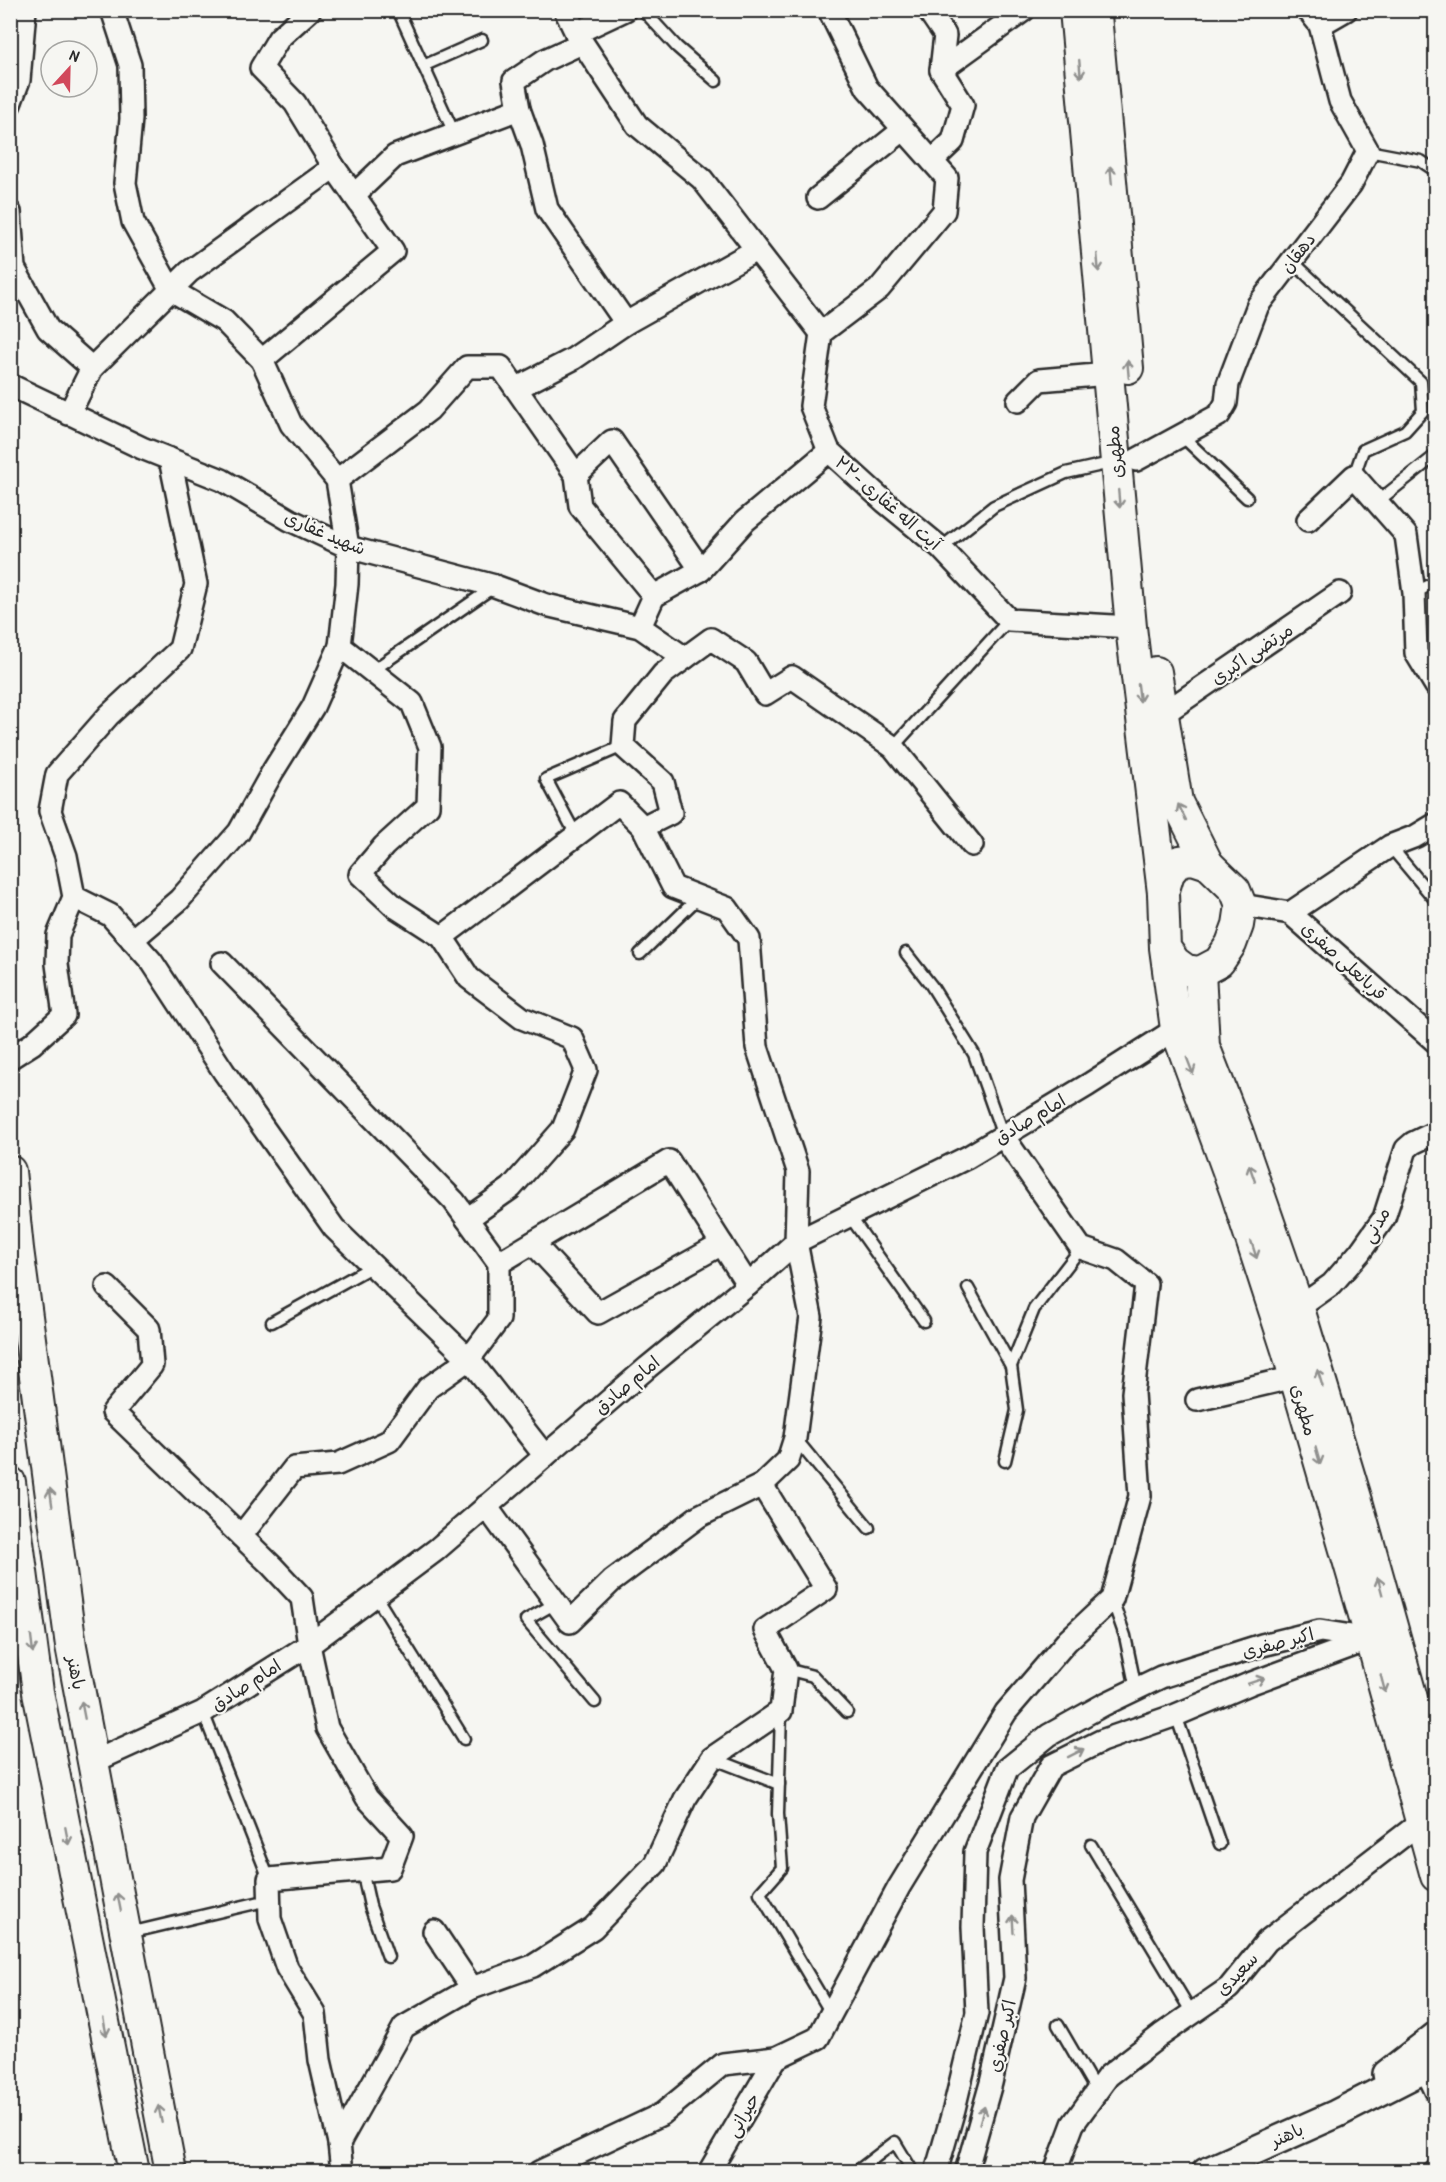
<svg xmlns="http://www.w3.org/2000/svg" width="1446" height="2182" viewBox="0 0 1446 2182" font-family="'Patrick Hand','Playpen Sans Arabic',sans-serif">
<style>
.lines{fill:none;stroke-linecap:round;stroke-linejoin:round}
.service-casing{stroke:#2b2b2b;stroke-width:15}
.minor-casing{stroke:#2b2b2b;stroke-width:26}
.tertiary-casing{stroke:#2b2b2b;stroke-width:32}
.secondary-casing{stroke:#2b2b2b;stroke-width:34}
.service{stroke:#f6f6f2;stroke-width:10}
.minor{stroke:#f6f6f2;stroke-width:21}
.tertiary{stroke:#f6f6f2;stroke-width:27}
.secondary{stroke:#f6f6f2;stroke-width:30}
.oneway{stroke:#90908e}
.labels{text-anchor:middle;stroke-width:4.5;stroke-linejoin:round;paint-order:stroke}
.street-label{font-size:18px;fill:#2b2b2b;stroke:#f6f6f2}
</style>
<rect width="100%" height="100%" fill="#f6f6f2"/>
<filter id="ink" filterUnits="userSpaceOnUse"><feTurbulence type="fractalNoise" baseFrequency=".0167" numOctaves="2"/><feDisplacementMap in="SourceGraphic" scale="12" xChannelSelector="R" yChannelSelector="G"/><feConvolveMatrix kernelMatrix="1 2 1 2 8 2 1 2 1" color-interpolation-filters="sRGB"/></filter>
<g filter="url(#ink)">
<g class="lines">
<defs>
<g id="service">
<polyline points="398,10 454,133"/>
<polyline points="643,10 677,47 716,81"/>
<polyline points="423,66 482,40"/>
<polyline points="1368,151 1421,161 1436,171"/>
<polyline points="1292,261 1421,382 1423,411 1405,431 1363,450 1354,476"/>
<polyline points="1181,435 1247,498"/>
<polyline points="1377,502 1436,455"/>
<polyline points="941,548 994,506 1066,473 1115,462"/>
<polyline points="1414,593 1436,582"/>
<polyline points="372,671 495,586"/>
<polyline points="893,747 1009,620"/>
<polyline points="576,835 546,779 623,746"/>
<polyline points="1390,846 1436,901"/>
<polyline points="906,953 931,985 974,1054 1003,1136"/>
<polyline points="640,954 699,897"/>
<polyline points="849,1215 924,1321"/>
<polyline points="968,1288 1011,1366"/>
<polyline points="272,1322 373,1266"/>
<polyline points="795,1438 869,1528"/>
<polyline points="1005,1461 1017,1410 1011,1366 1034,1309 1081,1248"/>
<polyline points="375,1595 464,1739"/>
<polyline points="1112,1599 1125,1636 1136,1689"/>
<polyline points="556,1603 526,1620 595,1702"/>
<polyline points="786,1669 813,1676 847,1712"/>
<polyline points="203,1712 269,1879"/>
<polyline points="781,1712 778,1814 782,1868 760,1893 831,2013"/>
<polyline points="1176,1715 1220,1844"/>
<polyline points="712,1758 779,1784"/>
<polyline points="1091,1845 1192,2013"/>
<polyline points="362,1870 370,1906 388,1957"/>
<polyline points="129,1933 269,1900"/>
<polyline points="1058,2025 1097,2092"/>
<polyline points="856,2172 895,2142 913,2172"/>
</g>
<g id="minor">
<polyline points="112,10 130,65 131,119 125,183 133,222 171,290 224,321 262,360 291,424 337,480 348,547 347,584 340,646 313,707 273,771 239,832 179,900 132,940"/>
<polyline points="565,10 576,33 637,125 702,179 821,333"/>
<polyline points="829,10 867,88 947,178 944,211 879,289 821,333 811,406 829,451 885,502 941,548 1009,620 1131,627"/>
<polyline points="928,10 945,35 941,70 963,105 953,141 932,161"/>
<polyline points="1320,25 1346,10"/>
<polyline points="576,33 625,10"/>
<polyline points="582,43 545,60 514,81 519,109 532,145 547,209 626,323"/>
<polyline points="941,70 1024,10"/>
<polyline points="10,104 19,80 25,10"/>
<polyline points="354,195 395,156 519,109"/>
<polyline points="818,198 903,130"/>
<polyline points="10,212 14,268 48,329 92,368"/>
<polyline points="262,360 393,251 334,167 295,103 261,68 279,38 310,10"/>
<polyline points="10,385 142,448 222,480 290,520 348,547 495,586 546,605 640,627 685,658"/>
<polyline points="517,388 573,359 626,323 756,250"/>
<polyline points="1018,401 1039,380 1108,374"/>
<polyline points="69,414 92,368 189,272 334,167"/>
<polyline points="1136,460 1219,415 1226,403 1228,384 1258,305 1351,184 1368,151 1340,101 1320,25 1308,10"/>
<polyline points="576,475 612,441 701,570"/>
<polyline points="337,480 429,410 467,367 501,367 576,475 580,506 654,596"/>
<polyline points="1308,520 1354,476 1406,535 1414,593 1416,653 1436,686"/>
<polyline points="640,627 654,596 701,570 745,521 829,451"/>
<polyline points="340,646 412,703 430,747 428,806 384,846 360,874 394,906 442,937 469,978 522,1018 572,1038 586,1070 563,1129 511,1188 467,1219"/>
<polyline points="1163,714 1340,593"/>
<polyline points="643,827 671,813 663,782 623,746 625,721 663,674 711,639 746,662 765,694 792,677 893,747 972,845"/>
<polyline points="74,897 110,915 152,962 224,1072 334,1228 469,1359 545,1456"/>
<polyline points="1241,905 1290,913 1436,1042"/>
<polyline points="1290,913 1390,846 1416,836 1436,824"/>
<polyline points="442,937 619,803 643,827 673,887 727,908 749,939 757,1047 798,1171 796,1242 811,1317 795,1438 788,1460 762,1485 699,1516 612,1581 570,1622 486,1506"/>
<polyline points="222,963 454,1201 499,1263 499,1319 469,1359 428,1388 389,1441 338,1464 294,1468 241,1536"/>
<polyline points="10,1058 32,1044 64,1015 57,964 58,935 74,897 66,856 50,811 57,774 109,715 180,649 196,584 170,459"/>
<polyline points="533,1243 598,1313 722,1244"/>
<polyline points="499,1263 669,1161 748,1285"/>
<polyline points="107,1287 149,1329 152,1365 113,1412 272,1566 302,1598 309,1645 327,1728 367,1798 402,1836 390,1868 269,1879 270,1919 287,1968 315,2014 320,2060 339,2143 342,2172"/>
<polyline points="1287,1316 1332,1284 1360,1252 1384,1218 1406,1149 1413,1143 1436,1132"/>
<polyline points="1197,1400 1295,1377"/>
<polyline points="93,1762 203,1712 309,1645 436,1550 648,1367 748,1285 796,1242 968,1157 1088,1085 1176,1029"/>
<polyline points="434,1931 472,1988"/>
<polyline points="1425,2068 1436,2091"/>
<polyline points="339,2143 404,2027 472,1988 533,1966 593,1928 655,1864 685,1799 712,1758 781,1711 786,1669 765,1630 826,1589 762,1485"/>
<polyline points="539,2172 662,2114 723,2064 776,2058 818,2038 899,1887 1006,1712 1067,1641 1112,1599 1140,1496 1133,1393 1146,1284 1116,1260 1081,1248 1003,1136"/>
<polyline points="709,2172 776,2058"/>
<polyline points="936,2172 954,2109 977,2013 973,1927 975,1852 1007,1769 1049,1735 1103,1705 1161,1677 1262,1645 1320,1631 1371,1639 1249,1684 1176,1715 1101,1741 1051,1766 1022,1817 1010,1880 1015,1978 991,2083 966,2172"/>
<polyline points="1055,2172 1073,2124 1108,2076 1161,2035 1229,1988 1267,1941 1421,1822"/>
<polyline points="1435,2172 1436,2171"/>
</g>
<g id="tertiary">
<polyline points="1387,2074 1436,2036"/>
<polyline points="1206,2172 1336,2114 1436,2063"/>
</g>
<g id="secondary">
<polyline points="1075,10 1131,627 1163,893"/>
<polyline points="1096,15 1128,368"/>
<polyline points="1156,672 1177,802 1208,864"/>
<polyline points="1165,948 1175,962 1186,970 1200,972 1219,962 1231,944 1238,925 1241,905 1235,890 1208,864 1193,859 1179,861 1169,873 1163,893 1165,948 1176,1029 1236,1193 1287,1350 1371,1639 1436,1876"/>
<polyline points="1200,972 1204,1046 1238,1133 1299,1309 1357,1501 1436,1784"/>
<polyline points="10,1171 18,1249 71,1646 171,2172"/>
<polyline points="10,1482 38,1692 134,2172"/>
</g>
</defs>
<use href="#service" class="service-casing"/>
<use href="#minor" class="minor-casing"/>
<use href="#tertiary" class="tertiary-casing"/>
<use href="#secondary" class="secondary-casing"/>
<use href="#service" class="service"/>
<use href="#minor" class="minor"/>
<use href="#tertiary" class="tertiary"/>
<use href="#secondary" class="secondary"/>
</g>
<defs><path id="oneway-shaft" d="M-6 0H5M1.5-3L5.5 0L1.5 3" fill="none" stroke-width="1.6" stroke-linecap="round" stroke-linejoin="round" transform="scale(1.5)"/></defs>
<g class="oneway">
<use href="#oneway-shaft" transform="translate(1080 69) rotate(85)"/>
<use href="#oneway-shaft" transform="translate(1111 175) rotate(-95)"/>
<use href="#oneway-shaft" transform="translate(1098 263) rotate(85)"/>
<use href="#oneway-shaft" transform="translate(1128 369) rotate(-95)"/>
<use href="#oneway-shaft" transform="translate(1119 499) rotate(85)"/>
<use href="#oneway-shaft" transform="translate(1139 693) rotate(83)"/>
<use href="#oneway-shaft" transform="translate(1182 812) rotate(-116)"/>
<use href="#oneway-shaft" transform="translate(1190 1066) rotate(69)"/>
<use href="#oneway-shaft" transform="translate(1252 1173) rotate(-109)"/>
<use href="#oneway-shaft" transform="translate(1254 1250) rotate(72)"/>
<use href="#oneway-shaft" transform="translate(1320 1378) rotate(-107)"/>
<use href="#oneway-shaft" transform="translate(1318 1456) rotate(74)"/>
<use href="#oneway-shaft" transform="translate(51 1497) rotate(-98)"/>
<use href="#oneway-shaft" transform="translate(1380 1586) rotate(-105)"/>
<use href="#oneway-shaft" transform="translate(32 1644) rotate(83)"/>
<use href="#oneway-shaft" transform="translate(1256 1681) rotate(-19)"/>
<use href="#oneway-shaft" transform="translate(1383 1684) rotate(75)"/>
<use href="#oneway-shaft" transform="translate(83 1710) rotate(-101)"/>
<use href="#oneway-shaft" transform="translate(1076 1753) rotate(-27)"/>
<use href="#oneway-shaft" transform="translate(67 1836) rotate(79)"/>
<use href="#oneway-shaft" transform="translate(119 1902) rotate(-101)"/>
<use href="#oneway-shaft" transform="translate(1013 1924) rotate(-93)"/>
<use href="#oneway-shaft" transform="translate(105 2027) rotate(79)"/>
<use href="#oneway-shaft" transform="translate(160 2114) rotate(-101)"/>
<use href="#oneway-shaft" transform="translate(982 2115) rotate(-74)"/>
</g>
</g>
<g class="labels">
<g class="street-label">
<text transform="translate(1298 253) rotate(-52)" y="6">دهقان</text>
<text transform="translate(1115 452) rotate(-95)" y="6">مطهری</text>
<text transform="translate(888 503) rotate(41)" y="6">۲۲- آیت اله غفاری</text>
<text transform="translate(325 533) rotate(23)" y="6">شهید غفاری</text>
<text transform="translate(1252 654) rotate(-34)" y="6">مرتضی اکبری</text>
<text transform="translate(1344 961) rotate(42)" y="6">قربانعلی صفری</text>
<text transform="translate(1030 1119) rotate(-31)" y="6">امام صادق</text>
<text transform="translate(1376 1225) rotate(-60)" y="6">مدنی</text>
<text transform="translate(627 1385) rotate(-40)" y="6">امام صادق</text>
<text transform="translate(1304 1410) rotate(74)" y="6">مطهری</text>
<text transform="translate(1278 1643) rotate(-15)" y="6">اکبر صفری</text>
<text transform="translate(76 1673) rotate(79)" y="6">باهنر</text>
<text transform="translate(246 1685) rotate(-33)" y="6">امام صادق</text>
<text transform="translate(1237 1974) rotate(-46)" y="6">سعیدی</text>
<text transform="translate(1002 2036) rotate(-77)" y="6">اکبر صفری</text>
<text transform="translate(743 2115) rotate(-60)" y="6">حیرانی</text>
<text transform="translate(1287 2135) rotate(-24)" y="6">باهنر</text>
</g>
</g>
<rect width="1446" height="2182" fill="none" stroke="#f6f6f2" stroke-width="36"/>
<rect x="18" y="18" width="1410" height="2146" fill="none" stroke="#2b2b2b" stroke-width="2" filter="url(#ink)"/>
<g transform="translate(69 69) rotate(22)"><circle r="28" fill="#f6f6f2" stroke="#a5a5a2" stroke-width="1.5"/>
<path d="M0-4.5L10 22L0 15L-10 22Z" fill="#d1495b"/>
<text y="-9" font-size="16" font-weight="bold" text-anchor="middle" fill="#2b2b2b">N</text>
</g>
</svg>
